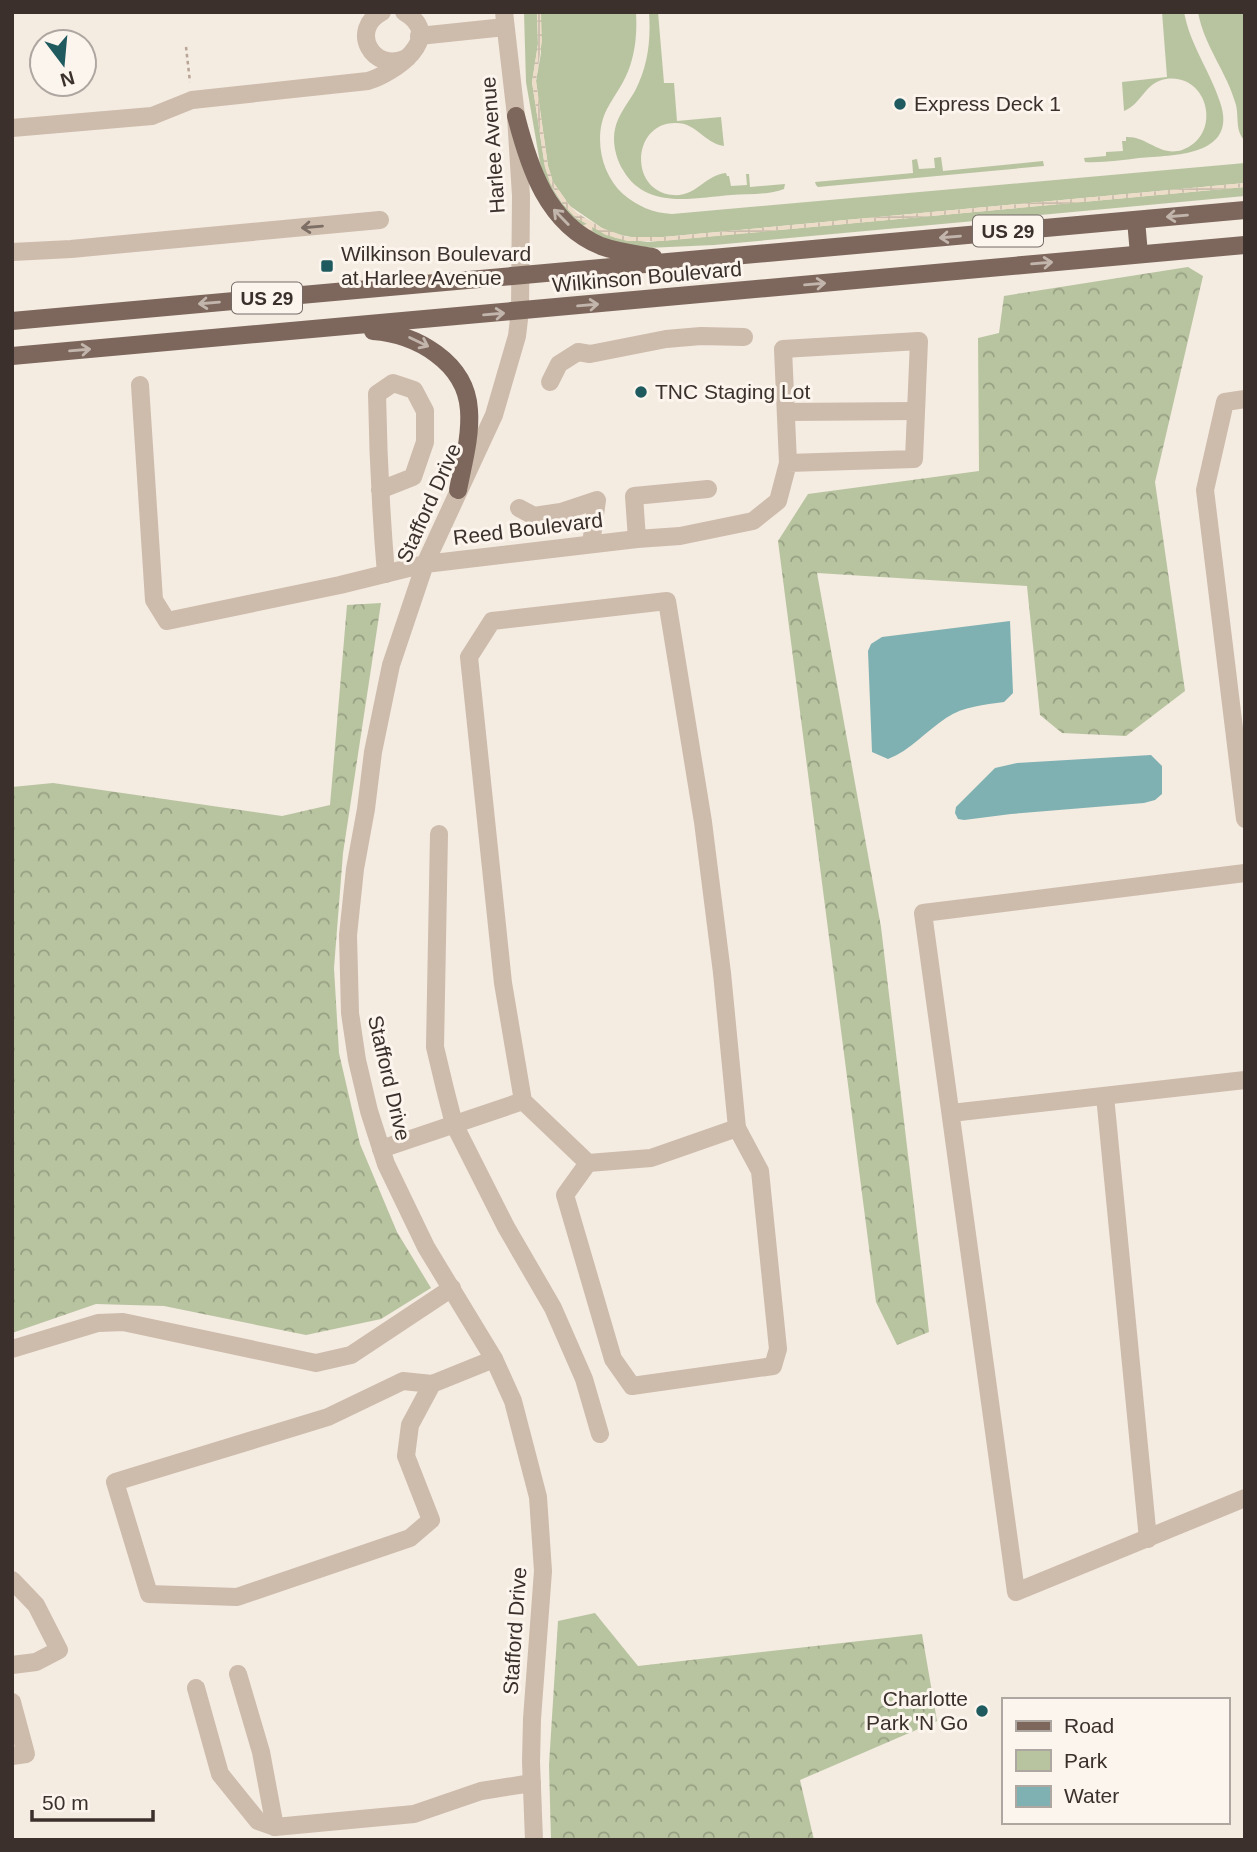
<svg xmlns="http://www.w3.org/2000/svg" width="1257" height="1852" viewBox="0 0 1257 1852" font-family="Arial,sans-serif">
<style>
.green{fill:#b8c4a0}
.forest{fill:url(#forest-crowns)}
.plaza{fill:url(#plaza-grid)}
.water{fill:#7fb0b2}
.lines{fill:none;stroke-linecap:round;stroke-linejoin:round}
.path{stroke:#b9a596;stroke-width:2.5;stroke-dasharray:3.5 3.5;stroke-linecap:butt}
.minor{stroke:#cdbbac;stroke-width:18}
.major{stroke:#7d675c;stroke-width:18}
.oneway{stroke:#c2b5ac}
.oneway2{stroke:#7d6f65}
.poi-dot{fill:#1f5a5e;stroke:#fbf5ee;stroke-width:2.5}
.labels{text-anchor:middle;stroke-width:6;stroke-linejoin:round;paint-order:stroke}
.shield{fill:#fbf5ee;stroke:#756b66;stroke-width:2}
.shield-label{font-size:19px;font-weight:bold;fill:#3b302b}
.poi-label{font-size:21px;fill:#3b302b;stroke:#fbf5ee;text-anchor:start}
.street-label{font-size:21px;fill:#3b302b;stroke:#fbf5ee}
</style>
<defs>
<pattern id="forest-crowns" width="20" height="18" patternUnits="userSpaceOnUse" patternTransform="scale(1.75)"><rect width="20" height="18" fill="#b8c4a0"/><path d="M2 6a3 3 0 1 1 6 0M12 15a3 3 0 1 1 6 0" fill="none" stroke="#97a083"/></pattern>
<pattern id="plaza-grid" width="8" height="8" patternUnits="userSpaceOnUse" patternTransform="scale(1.75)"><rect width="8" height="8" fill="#ecdcc8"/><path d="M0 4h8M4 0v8" fill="none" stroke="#cbbdac"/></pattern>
</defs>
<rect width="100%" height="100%" fill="#f4ebe1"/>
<g class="green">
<polygon points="524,12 537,12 538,44 532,82 545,167 553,189 562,203 576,218 588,224 581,226 566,212 545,178 540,163 526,82"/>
<path d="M541 12H636C637 31 636 48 630 66 625 82 615 94 607 109 593 136 601 174 623 194 637 206 653 213 672 214L1245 163V183L663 237 637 238 615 234 602 228 570 206 553 182 548 166 536 81 541 53Z"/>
<path d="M649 12H658L664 83H674L677 121 721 117 724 146C704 143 697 123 676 123 632 122 628 191 673 195 696 197 705 175 726 173L727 176H729L731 186 747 185 746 174H749L750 187 785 184 784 189C768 195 748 194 731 195 693 198 646 210 623 170 616 159 612 142 615 129 618 115 628 103 635 91 648 66 651 40 649 12Z"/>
<path d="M1162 12H1184C1190 45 1210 71 1220 102 1239 157 1172 155 1139 158 1122 160 1103 163 1085 162L1084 158 1106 156V152L1123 151 1122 141H1126V137C1147 136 1160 157 1182 150 1223 136 1209 73 1166 79 1145 82 1142 104 1124 111L1122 82 1167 77Z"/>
<path d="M1198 12H1245V141C1235 131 1239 118 1236 105 1227 72 1204 46 1198 12Z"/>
<polygon points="941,157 943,171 1043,161 1044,166 818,187 816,185 815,182 913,173 912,160 917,159 919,169 935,168 934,158"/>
<polygon points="1245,187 1245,196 714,245 647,248 626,246 593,234 591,226 616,238 648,242"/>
</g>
<g class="forest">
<polygon points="1188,267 1203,276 1155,482 1185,691 1126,736 1062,733 1040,715 1027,586 817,573 881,927 929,1332 897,1345 876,1302 778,541 808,494 979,471 978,338 999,333 1004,296"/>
<polygon points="381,603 343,853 334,968 339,1053 360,1144 397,1232 431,1288 381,1319 306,1335 164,1306 96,1304 12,1333 12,787 53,783 282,816 330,805 347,605"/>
<polygon points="595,1613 638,1666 922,1634 937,1721 800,1780 814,1840 551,1840 549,1765 558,1621"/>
</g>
<polygon class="plaza" points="537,12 541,12 542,41 536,81 548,166 553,182 570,206 577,213 602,228 627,237 663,237 1245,183 1245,187 663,241 627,241 606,235 592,227 593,234 581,226 587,224 576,218 562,203 550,183 545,167 532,82 538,44"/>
<g class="water">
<path d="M1010 621 1013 693 1004 702C984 705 964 706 946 718 926 731 911 750 888 759L872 752 868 651 871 644 882 637Z"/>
<polygon points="1151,755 1162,766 1162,794 1155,800 1144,803 1011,814 964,820 958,819 955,813 956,807 995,768 1017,763"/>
</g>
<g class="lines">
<polyline class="path" points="186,47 190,82"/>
<g class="minor">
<path d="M382 12C349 29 372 74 407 58"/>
<polyline points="504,12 516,116 521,196 520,311 517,336 494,415 425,564 391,665 373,752 366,809 355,869 348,935 350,1013 357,1060 369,1111 386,1164 426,1247 494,1359 513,1401 538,1497 543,1571 532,1719 531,1762 534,1840"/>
<polyline points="419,36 505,27"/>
<path d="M12 128 152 116 192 100 368 81C394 73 447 37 404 12"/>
<polyline points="12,252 71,249 380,220"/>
<polyline points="550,382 559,364 578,352 590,354 666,339 701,336 744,337"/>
<polyline points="140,385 154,600 167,621 340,585 425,564 637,539 680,536 753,521 778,501 788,463 783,349 919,341 914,459 788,463"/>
<polyline points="1245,399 1225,402 1205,490 1245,819"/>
<polyline points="786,412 916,411"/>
<path d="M380 490 413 477 425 442V411L414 390 393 383 377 394C378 454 381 514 386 574"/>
<polyline points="519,508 534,516 561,512 597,500 591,544"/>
<polyline points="637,539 634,496 708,489"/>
<polyline points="439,834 435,1047 445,1089 454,1124 506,1227 553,1308 584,1379 600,1434"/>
<polyline points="1245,873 923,913 1016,1592 1245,1498"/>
<polyline points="1105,1096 1148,1539"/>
<polyline points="951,1113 1245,1080"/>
<polyline points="381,1149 523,1101 503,983 469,657 492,621 667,601 703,822 722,973 737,1128 651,1158 588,1163 523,1101"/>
<polyline points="588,1163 565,1195 613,1359 632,1386 773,1366 778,1349 760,1171 737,1128"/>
<polyline points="12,1349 98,1323 123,1322 316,1363 351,1355 452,1288"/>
<polyline points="432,1384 403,1381 328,1417 115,1482 149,1594 237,1597 410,1538 431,1520 406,1456 410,1425 432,1384 494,1359"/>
<polyline points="12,1580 36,1605 59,1650 36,1662 12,1665"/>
<polyline points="238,1674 261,1752 275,1827"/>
<polyline points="196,1688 220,1774 258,1821 275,1827 414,1814 481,1791 532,1783"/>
<polyline points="12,1702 26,1754 12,1756"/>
</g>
<g class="major">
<path d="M516 116C529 167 547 224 601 246 617 252 636 254 653 257"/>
<polyline points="1136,220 1139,254"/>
<polyline points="12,321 1245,210"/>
<path d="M373 331C416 334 466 362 469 410 471 436 463 464 458 490"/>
<polyline points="12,356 1245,245"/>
</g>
</g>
<defs><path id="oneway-shaft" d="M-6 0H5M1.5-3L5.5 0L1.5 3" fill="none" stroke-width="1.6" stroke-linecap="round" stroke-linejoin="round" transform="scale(1.75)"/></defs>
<g class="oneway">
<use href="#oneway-shaft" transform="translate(1177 216) rotate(175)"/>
<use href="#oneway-shaft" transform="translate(561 217) rotate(-134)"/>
<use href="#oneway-shaft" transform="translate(950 237) rotate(175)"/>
<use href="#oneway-shaft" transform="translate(1042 263) rotate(-5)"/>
<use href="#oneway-shaft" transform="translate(815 284) rotate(-5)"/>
<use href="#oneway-shaft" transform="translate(209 303) rotate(175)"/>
<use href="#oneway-shaft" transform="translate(588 305) rotate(-5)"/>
<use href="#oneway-shaft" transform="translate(494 314) rotate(-5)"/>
<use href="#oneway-shaft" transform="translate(419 342) rotate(26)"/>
<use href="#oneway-shaft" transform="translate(80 350) rotate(-5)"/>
</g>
<use class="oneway2" href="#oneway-shaft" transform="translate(312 227) rotate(175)"/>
<g class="poi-dot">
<circle cx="900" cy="104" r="7"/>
<rect x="320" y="259" width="14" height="14" rx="3.5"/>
<circle cx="641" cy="392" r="7"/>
<circle cx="982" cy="1711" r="7"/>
</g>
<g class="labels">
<g class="shield">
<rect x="973" y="215.5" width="70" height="31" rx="5"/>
<rect x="232" y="282.5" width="70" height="31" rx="5"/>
</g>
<g class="shield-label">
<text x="1008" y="238">US 29</text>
<text x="267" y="305">US 29</text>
</g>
<g class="poi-label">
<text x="914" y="111">Express Deck 1</text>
<text x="341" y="261">Wilkinson Boulevard<tspan x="341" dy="24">at Harlee Avenue</tspan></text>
<text x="655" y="399">TNC Staging Lot</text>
<text x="968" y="1706" text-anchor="end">Charlotte<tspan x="968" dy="24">Park 'N Go</tspan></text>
</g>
<g class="street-label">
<text transform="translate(493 145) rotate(-94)" y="7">Harlee Avenue</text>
<text transform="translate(647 277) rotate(-5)" y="7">Wilkinson Boulevard</text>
<text transform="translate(429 503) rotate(-66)" y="7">Stafford Drive</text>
<text transform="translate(528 529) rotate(-7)" y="7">Reed Boulevard</text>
<text transform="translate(389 1078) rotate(77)" y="7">Stafford Drive</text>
<text transform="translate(515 1631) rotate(-86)" y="7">Stafford Drive</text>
</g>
</g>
<rect width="1257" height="1852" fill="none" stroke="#3b302b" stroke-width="28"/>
<rect x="1002" y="1698" width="228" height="126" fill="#fbf5ee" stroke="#aea6a0" stroke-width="2"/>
<rect x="1016" y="1721" width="35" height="10" fill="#7d675c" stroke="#aea6a0" stroke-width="2"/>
<text x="1064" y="1733" font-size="21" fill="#3b302b">Road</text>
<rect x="1016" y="1750" width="35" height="21" fill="#b8c4a0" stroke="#aea6a0" stroke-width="2"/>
<text x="1064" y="1768" font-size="21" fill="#3b302b">Park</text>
<rect x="1016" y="1786" width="35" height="21" fill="#7fb0b2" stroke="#aea6a0" stroke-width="2"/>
<text x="1064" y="1803" font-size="21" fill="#3b302b">Water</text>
<g transform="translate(63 63) rotate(164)"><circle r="33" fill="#fbf5ee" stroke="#aea6a0" stroke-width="2"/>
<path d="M0-5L12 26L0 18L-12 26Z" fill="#1f5a5e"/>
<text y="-10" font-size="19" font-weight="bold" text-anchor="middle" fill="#3b302b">N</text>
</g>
<path d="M32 1810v10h121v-10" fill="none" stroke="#3b302b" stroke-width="3.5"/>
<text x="42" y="1810" font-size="21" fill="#3b302b" stroke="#fbf5ee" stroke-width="5" paint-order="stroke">50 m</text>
</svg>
